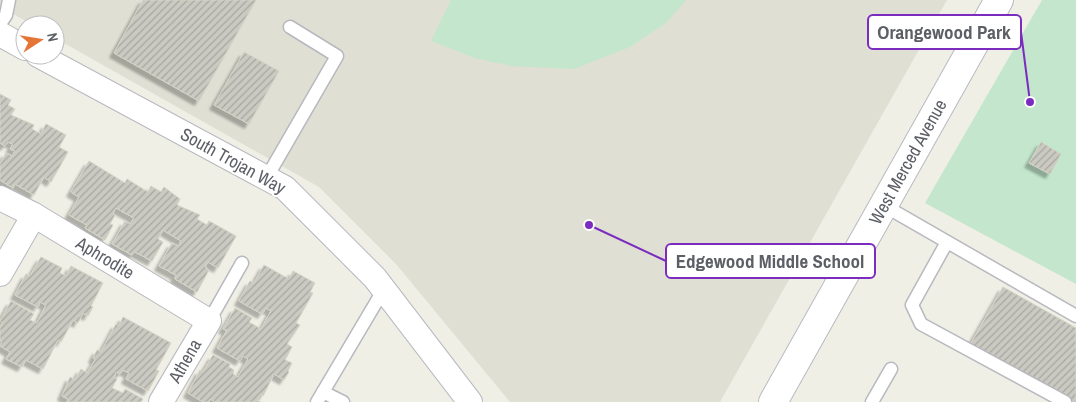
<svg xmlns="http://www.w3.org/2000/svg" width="1076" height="402" viewBox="0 0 1076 402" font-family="'Archivo Narrow',sans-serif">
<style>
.education{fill:#dfdfd4}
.park{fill:#c3e6cd}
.building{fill:url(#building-hatch);stroke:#d4d3c4;filter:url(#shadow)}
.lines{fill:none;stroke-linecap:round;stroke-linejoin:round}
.lane-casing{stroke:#b8b9bf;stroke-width:15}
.street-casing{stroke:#b8b9bf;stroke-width:26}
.secondary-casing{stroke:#b9bac1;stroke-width:30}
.lane{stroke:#fff;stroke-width:12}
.street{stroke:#fff;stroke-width:24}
.secondary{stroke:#fff;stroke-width:28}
.labels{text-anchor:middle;stroke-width:4;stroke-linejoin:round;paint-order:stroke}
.street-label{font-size:18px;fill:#5d5f66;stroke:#fff}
.leader{fill:none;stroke:#7b2cbf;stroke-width:2}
.callout-dot{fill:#7b2cbf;stroke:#fff;stroke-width:2}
.callout{fill:#fff;stroke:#7b2cbf;stroke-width:2}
.callout-label{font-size:19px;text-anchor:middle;font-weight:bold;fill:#5d5f66}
</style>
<defs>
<pattern id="building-hatch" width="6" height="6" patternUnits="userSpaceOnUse" patternTransform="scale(1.25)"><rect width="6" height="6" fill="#cacac2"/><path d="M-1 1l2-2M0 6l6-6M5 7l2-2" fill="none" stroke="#a7a7a1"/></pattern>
<filter id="shadow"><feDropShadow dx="-4.5" dy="4.5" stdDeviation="1" flood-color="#0004"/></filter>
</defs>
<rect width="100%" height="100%" fill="#efefe6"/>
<polygon class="education" points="0,0 947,0 720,402 510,402 396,264 319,187 55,38 55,25 33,25 0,7"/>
<g class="park">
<polygon points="451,0 686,0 666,23 630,47 574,69 511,66 475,58 431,41"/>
<polygon points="1042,0 1076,0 1076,284 925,203"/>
</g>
<g class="building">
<polygon points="143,0 256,0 199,101 114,53"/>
<polygon points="244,52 279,71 249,124 214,105"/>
<polygon points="0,94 11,100 8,105 15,109 11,115 34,125 32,129 41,134 46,124 66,135 59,147 68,152 51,182 44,177 34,195 15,184 13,188 0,180 0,164 6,153 12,156 15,151 10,149 13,144 8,142 5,146 0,143"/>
<polygon points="1041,142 1061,154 1050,174 1029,163"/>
<polygon points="89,161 125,183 127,179 148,192 151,186 161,192 164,187 180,199 177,205 200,215 197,219 207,225 209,221 236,236 218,268 208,262 205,267 209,270 197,292 175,279 176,275 159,266 172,243 178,246 181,241 163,230 158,239 163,242 152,261 135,252 132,255 112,244 125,221 130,224 134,218 116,208 113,213 115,215 110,224 113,225 105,240 85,228 87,225 69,215 79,197 71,192"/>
<polygon points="41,257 62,268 60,273 66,276 71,266 103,283 91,306 93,307 88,316 83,313 78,323 73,320 61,342 58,340 43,369 26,360 22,367 6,359 10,352 0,346 2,342 0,341 0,328 2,323 0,321 11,301 34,314 30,320 37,323 46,305 40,302 38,307 15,295 26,274 30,276"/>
<polygon points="264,265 289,279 293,271 315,283 310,292 313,293 296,323 300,325 287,344 292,347 285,360 292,363 288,371 289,372 284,380 274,374 263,396 260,394 257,400 260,402 215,402 210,399 209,402 203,402 188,393 200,370 203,372 213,355 230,364 229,367 234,370 233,374 238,377 248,359 243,356 240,361 217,348 227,330 223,329 235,308 252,318 249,322 261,329 271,311 266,308 262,314 239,301 250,281 254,283"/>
<polygon points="1003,287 1076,328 1076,402 1072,402 970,345"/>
<polygon points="123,317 171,343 156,370 159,371 148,391 126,379 129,373 123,370 120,374 116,372 114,377 117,379 112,388 123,393 125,389 143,399 141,402 67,402 68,399 62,396 70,377 75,380 81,369 87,373 95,360 93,358 97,350 101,352 116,324 119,326"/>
</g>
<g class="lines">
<defs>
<g id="lane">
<polyline points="0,24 6,15 9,0"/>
<polyline points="267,177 337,56 290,27"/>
<polyline points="883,205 1076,316"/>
<polyline points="947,242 912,305 921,324 1065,402"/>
<polyline points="209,321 242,263"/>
<polyline points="323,392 343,402"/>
<polyline points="317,402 384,289"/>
<polyline points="872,402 891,369"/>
</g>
<g id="street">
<polyline points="0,34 25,48"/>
<polyline points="38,55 285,188 375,278 470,402"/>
<polyline points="0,198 34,215 209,321 161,402"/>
<polyline points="0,274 34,215"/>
</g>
<polyline id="secondary" points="773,402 999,0"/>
</defs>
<use href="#lane" class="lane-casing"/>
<use href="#street" class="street-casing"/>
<use href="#secondary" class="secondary-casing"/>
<use href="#lane" class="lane"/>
<use href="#street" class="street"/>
<use href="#secondary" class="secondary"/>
</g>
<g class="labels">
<g class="street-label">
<text transform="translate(233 161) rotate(29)" y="6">South Trojan Way</text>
<text transform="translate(908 162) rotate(-61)" y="6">West Merced Avenue</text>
<text transform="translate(105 258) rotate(31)" y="6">Aphrodite</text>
<text transform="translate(185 361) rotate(-60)" y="6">Athena</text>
</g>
</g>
<path class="leader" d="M1030 102L1021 32M589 225L666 261"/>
<g class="callout-dot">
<circle cx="1030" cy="102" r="5"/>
<circle cx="589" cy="225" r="5"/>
</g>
<g class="callout">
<rect x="868" y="15" width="153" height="34" rx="5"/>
<rect x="666" y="244" width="209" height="34" rx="5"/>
</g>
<g class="callout-label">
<text x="944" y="39">Orangewood Park</text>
<text x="770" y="268">Edgewood Middle School</text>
</g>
<g transform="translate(40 40) rotate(78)"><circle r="24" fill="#ffffff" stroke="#bebfc2"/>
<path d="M0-4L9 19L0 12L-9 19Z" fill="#e57536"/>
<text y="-8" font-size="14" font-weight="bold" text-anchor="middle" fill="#5d5f66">N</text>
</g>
</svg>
